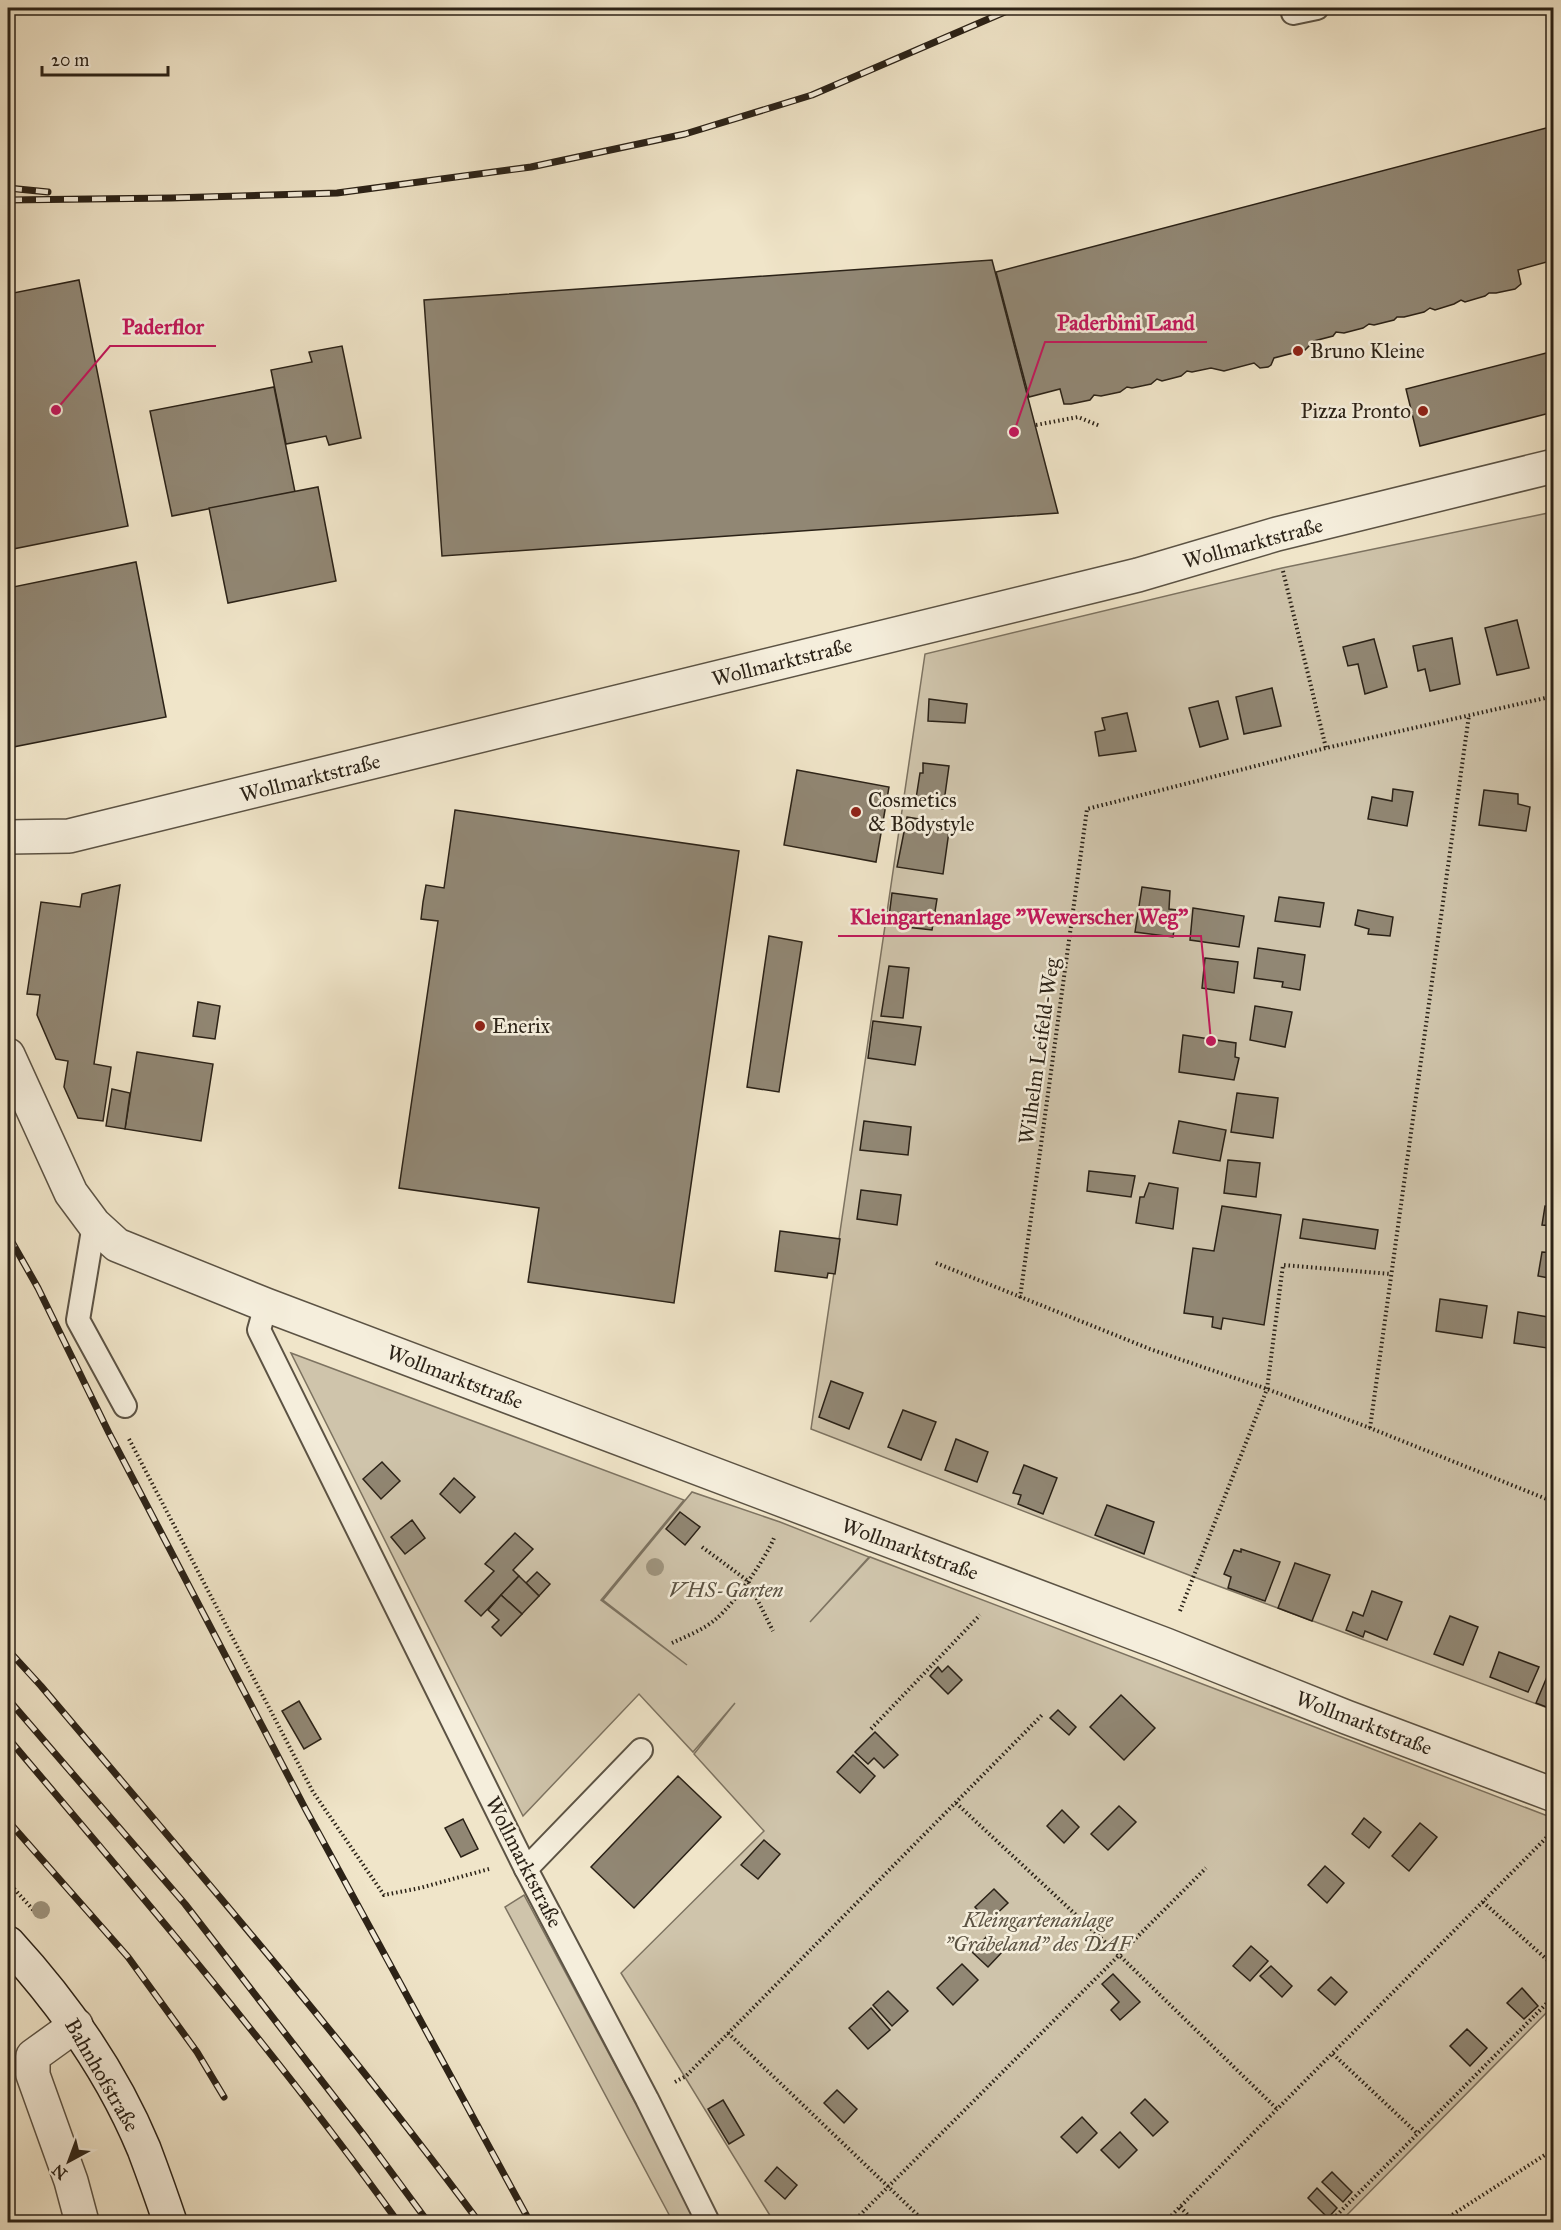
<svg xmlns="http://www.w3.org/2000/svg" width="1561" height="2230" viewBox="0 0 1561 2230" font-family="'IM FELL Great Primer',serif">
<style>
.green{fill:#cfc4ab;stroke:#7d7361;stroke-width:1.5}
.building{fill:#918774;stroke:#2b2217;stroke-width:1.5}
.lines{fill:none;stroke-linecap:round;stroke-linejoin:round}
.service-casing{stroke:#5c5344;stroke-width:26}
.minor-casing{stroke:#5c5344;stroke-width:36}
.secondary-casing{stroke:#2b2217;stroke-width:36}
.path{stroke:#2b2217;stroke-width:4;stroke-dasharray:1.5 3;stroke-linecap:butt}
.service{stroke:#f5eedc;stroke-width:22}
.minor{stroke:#f5eedc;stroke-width:33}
.secondary{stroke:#f5eedc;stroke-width:33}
.rail-casing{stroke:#2b2217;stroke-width:7}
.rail{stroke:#f5eedc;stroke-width:4.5;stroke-dasharray:14;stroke-linecap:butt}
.tree{fill:#9f957f}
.poi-dot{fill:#8f2418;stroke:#f5eedc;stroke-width:2}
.labels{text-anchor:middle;stroke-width:5;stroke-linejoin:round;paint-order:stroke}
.poi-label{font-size:21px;fill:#2b2217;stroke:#f5eedc;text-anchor:start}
.street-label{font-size:21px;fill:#2b2217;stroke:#f5eedc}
.park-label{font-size:21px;font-style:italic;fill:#5c5343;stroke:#f5eedc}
.leader{fill:none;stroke:#c2185b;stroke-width:2}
.callout-dot{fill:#c2185b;stroke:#f5eedc;stroke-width:2}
.callout-label{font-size:22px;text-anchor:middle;font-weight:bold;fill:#c2185b;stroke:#f5eedc;stroke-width:5;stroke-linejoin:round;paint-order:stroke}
</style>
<rect width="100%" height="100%" fill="#f0e5c9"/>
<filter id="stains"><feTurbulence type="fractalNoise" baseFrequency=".00333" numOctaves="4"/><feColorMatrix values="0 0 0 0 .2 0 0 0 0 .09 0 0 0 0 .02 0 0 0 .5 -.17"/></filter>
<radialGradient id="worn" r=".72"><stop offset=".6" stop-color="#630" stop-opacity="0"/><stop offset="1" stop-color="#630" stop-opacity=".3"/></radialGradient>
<g class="green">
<polygon points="1553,512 1553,1710 1194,1577 811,1429 925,654 1282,568"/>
<polygon points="291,1353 684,1500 601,1600 687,1665 603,1600 692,1492 780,1522 869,1557 810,1622 870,1557 1553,1818 1553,2006 1340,2222 774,2222 621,1973 764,1831 694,1754 735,1703 693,1752 639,1694 523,1816"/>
<polygon points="524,1895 699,2222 673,2222 505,1907"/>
</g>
<g class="building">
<polygon points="1554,126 1554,260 1518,270 1521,284 1515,289 1496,293 1489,293 1485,296 1465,302 1461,300 1454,304 1435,310 1430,308 1424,312 1404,317 1397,317 1394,320 1374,325 1369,324 1363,328 1344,333 1336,332 1333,336 1314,341 1305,350 1274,358 1271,365 1268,367 1260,368 1254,363 1224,371 1211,368 1192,372 1187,371 1181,376 1162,381 1157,379 1151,384 1132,388 1127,387 1120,392 1101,396 1094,395 1090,400 1071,404 1064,404 1060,389 1029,397 996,272"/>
<polygon points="992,260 1058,513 442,556 424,300"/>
<polygon points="79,280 128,526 8,550 8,294"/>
<polygon points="342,346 361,438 329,445 326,436 286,444 271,370 312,362 309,352"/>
<polygon points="1554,351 1554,412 1420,446 1406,389"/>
<polygon points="274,387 295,492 172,516 150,411"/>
<polygon points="318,487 336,581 228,603 209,508"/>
<polygon points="136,562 166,717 8,748 8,588"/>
<polygon points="1517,620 1529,668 1497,675 1485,628"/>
<polygon points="1452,638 1460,684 1430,691 1425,669 1418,671 1413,646"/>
<polygon points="1374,639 1387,687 1365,694 1358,664 1348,666 1343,647"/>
<polygon points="1272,688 1281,726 1244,734 1236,697"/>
<polygon points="929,699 967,704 965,723 928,721"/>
<polygon points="1218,701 1228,739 1200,747 1189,708"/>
<polygon points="1127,713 1136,751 1099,756 1095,732 1105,730 1102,718"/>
<polygon points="923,763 949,766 943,809 915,805 920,773 923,773"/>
<polygon points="797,770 889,787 876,862 784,845"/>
<polygon points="1393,789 1413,792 1407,826 1368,819 1372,797 1392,801"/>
<polygon points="1484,790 1518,794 1518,804 1530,807 1526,831 1479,825"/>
<polygon points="455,810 739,851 674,1303 528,1282 539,1208 399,1188 438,921 421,919 423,902 426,885 444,888"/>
<polygon points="907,817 950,824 943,874 897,867"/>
<polygon points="120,885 94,1064 111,1067 103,1121 78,1118 64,1087 68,1061 56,1059 37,1015 40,995 27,994 41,902 80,907 82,894"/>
<polygon points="1142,887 1170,891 1169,909 1177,910 1173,937 1135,932"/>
<polygon points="892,893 937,899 932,930 888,925"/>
<polygon points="1279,897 1324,903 1320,927 1275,921"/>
<polygon points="1193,908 1244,916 1239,947 1190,940"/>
<polygon points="1358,910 1393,917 1390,936 1368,934 1369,929 1355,925"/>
<polygon points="769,936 802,942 779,1092 747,1087"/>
<polygon points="1258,948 1305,955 1300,990 1282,987 1283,982 1254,978"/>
<polygon points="1205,958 1238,962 1234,993 1202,988"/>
<polygon points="889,966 909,968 903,1018 881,1016"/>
<polygon points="198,1002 220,1006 215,1039 193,1036"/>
<polygon points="1255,1006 1292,1012 1285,1047 1250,1040"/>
<polygon points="873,1021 921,1027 915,1065 868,1058"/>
<polygon points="1183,1035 1236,1043 1235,1057 1239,1058 1234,1080 1179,1072"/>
<polygon points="137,1052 213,1064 201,1141 125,1129"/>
<polygon points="112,1089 130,1093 125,1129 106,1126"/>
<polygon points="1237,1093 1278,1098 1273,1138 1231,1132"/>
<polygon points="864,1121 911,1127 908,1155 860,1150"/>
<polygon points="1179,1121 1226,1130 1220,1161 1173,1153"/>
<polygon points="1228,1160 1260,1163 1256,1197 1224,1193"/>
<polygon points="1089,1171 1135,1176 1131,1197 1087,1191"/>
<polygon points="1149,1183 1178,1188 1173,1229 1136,1223 1140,1197 1144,1197"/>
<polygon points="861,1190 901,1195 897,1225 857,1219"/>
<polygon points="1554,1193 1554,1226 1542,1225 1545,1206 1551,1207"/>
<polygon points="1222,1206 1281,1215 1264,1325 1223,1318 1221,1329 1212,1327 1213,1317 1184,1313 1193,1248 1214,1251"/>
<polygon points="1303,1219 1378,1230 1375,1249 1300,1238"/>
<polygon points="780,1231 840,1239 835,1274 828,1273 827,1278 775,1271"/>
<polygon points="1542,1252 1554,1253 1554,1279 1538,1276"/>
<polygon points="1440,1299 1487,1306 1482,1338 1436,1331"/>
<polygon points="1518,1312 1554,1318 1554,1349 1514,1343"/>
<polygon points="831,1381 863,1393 849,1429 819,1417"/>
<polygon points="903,1410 936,1422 921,1460 888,1447"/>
<polygon points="956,1439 988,1452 977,1482 945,1470"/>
<polygon points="382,1462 400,1481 381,1499 363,1479"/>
<polygon points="1024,1465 1057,1478 1043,1514 1018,1504 1021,1495 1013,1493"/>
<polygon points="454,1478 475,1497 460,1513 440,1494"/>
<polygon points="1107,1505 1154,1522 1144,1554 1095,1535"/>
<polygon points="680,1512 700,1527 685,1545 666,1529"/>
<polygon points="412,1520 425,1538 405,1554 391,1537"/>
<polygon points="515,1533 533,1549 513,1570 519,1576 481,1616 465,1601 494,1571 485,1564"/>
<polygon points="1241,1549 1280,1562 1265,1601 1228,1588 1231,1577 1224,1574 1234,1550 1241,1552"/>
<polygon points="1295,1563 1330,1575 1312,1621 1278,1608"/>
<polygon points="537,1572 550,1584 539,1596 526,1583"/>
<polygon points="519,1576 539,1596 522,1614 501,1595"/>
<polygon points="1372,1591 1402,1602 1387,1640 1365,1631 1363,1637 1346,1630 1353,1612 1363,1616"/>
<polygon points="501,1595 522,1614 501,1636 492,1627 499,1620 488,1610"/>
<polygon points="1450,1616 1478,1627 1463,1665 1434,1654"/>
<polygon points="1499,1652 1539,1667 1528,1692 1490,1677"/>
<polygon points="1554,1660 1554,1710 1536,1703"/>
<polygon points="948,1666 962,1680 948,1694 930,1676 938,1667 942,1672"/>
<polygon points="1121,1695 1155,1728 1124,1760 1090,1727"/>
<polygon points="299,1701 321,1739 304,1749 282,1711"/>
<polygon points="1058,1710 1076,1727 1069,1735 1050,1718"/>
<polygon points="875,1732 898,1755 884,1768 874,1758 868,1764 855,1752"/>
<polygon points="853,1755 875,1776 860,1793 837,1772"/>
<polygon points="678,1776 721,1817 634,1908 591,1867"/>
<polygon points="1119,1806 1136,1822 1108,1850 1091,1834"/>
<polygon points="1062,1810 1079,1827 1064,1843 1047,1826"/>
<polygon points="1364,1818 1381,1832 1369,1848 1352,1834"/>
<polygon points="463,1819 478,1849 461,1857 445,1828"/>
<polygon points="1420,1823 1437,1837 1409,1871 1392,1856"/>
<polygon points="764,1840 780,1854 758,1879 741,1865"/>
<polygon points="1325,1866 1344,1883 1327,1903 1308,1885"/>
<polygon points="994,1889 1008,1903 988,1922 975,1907"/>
<polygon points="989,1934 1005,1949 988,1967 972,1952"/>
<polygon points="1251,1946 1268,1961 1250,1981 1233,1966"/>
<polygon points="962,1964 978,1980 953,2005 937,1988"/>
<polygon points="1271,1966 1292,1986 1282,1997 1260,1976"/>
<polygon points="1113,1974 1140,2002 1120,2020 1111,2010 1119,2002 1102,1984"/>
<polygon points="1331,1977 1347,1992 1335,2005 1318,1990"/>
<polygon points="1522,1988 1538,2006 1524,2019 1507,2003"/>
<polygon points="888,1991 908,2011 892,2026 873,2005"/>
<polygon points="871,2008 890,2030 868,2049 849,2028"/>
<polygon points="1467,2029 1487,2048 1470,2066 1450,2046"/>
<polygon points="837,2090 857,2109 844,2123 824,2103"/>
<polygon points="1145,2099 1168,2122 1153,2136 1131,2113"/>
<polygon points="723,2100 744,2135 729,2144 708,2109"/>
<polygon points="1082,2117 1097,2133 1077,2153 1061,2137"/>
<polygon points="1120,2132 1137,2150 1119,2168 1101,2150"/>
<polygon points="777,2167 797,2185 785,2199 765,2181"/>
<polygon points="1332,2172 1352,2192 1343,2202 1322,2182"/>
<polygon points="1317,2188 1337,2208 1328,2218 1308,2198"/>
</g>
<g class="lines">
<defs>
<g id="service">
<polyline points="1293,13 1317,8"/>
<polyline points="94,1224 78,1320 125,1406"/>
<polyline points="266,1305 259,1330 526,1869 647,2099 708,2222"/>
<polyline points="526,1869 641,1750"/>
</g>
<g id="minor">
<polyline points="8,837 69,836 1138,575 1277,534 1554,466"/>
<polyline points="8,1055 71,1193 94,1224 117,1245 266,1305 1166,1645 1346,1717 1554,1795"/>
<polyline points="76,2025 33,2056 33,2075 71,2181 82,2222"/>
</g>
<path id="secondary" d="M8 1943C64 2004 112 2072 144 2149 153 2173 162 2198 170 2222"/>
</defs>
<use href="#service" class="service-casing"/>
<use href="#minor" class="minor-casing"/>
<use href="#secondary" class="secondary-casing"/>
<g class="path">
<polyline points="1036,425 1078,417 1100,426"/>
<polyline points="1283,571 1326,748"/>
<polyline points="936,1263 1150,1349 1267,1389 1370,1428 1554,1502"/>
<polyline points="1020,1298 1087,809 1326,748 1554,696"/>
<polyline points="1370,1428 1469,715"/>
<polyline points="129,1439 313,1792 384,1895 420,1888 489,1869"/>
<polyline points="702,1547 748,1581 773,1631"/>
<polyline points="1180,1611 1267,1389 1283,1265 1391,1274"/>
<path d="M672 1643C687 1636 705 1629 717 1618 734 1604 766 1558 774 1538"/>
<polyline points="871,1729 980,1615"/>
<polyline points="956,1803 1119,1955 1278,2110"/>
<polyline points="8,1882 36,1913"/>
<polyline points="1483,1902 1554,1966"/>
<polyline points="728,2033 925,2222"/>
<polyline points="1333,2054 1418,2134"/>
<polyline points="675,2082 686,2076 1043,1714"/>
<polyline points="1180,2207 1195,2222"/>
<polyline points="853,2222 1206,1868"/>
<polyline points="1165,2222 1551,1833"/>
<polyline points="1330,2222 1554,1996"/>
<polyline points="1441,2222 1554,2149"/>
</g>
<use href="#service" class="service"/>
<use href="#minor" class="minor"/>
<use href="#secondary" class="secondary"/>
<defs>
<g id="rail">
<polyline points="8,188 48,192"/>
<polyline points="8,200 171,198 337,193 531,167 685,134 812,95 1014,8"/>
<polyline points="8,1235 38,1288 109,1433 306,1810 530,2222"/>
<path d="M8 1650 41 1686C190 1862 342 2037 479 2222"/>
<polyline points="8,1699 185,1904 366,2138 428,2222"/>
<path d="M8 1738C142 1896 277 2054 398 2222"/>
<polyline points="8,1821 128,1957 197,2052 224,2097"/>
</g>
</defs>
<use href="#rail" class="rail-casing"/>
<use href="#rail" class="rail"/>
</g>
<g class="tree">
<circle cx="655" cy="1567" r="9"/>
<circle cx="41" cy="1910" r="9"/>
</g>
<g class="poi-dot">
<circle cx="1298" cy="351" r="6"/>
<circle cx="1423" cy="411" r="6"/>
<circle cx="856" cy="812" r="6"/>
<circle cx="480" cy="1026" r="6"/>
</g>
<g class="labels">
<g class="poi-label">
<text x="1310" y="358">Bruno Kleine</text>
<text x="1411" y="418" text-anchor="end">Pizza Pronto</text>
<text x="868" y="807">Cosmetics<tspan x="868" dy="24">&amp; Bodystyle</tspan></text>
<text x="492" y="1033">Enerix</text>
</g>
<g class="street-label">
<text transform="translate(1253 543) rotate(-15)" y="7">Wollmarktstraße</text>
<text transform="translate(782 662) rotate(-14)" y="7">Wollmarktstraße</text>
<text transform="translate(310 778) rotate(-14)" y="7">Wollmarktstraße</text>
<text transform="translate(1039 1051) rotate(-82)" y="7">Wilhelm Leifeld-Weg</text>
<text transform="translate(455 1377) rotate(21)" y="7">Wollmarktstraße</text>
<text transform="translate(910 1549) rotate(20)" y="7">Wollmarktstraße</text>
<text transform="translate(1364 1723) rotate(21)" y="7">Wollmarktstraße</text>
<text transform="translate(524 1862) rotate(63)" y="7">Wollmarktstraße</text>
<text transform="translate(102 2075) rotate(60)" y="7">Bahnhofstraße</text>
</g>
<g class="park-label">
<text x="726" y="1597">VHS-Garten</text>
<text x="1038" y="1927">Kleingartenanlage<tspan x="1038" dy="24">"Grabeland" des DAF</tspan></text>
</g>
</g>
<path class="leader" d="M1014 432L1045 342H1207M56 410L110 346H216M1211 1041L1201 936H838"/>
<g class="callout-dot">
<circle cx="1014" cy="432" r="6"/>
<circle cx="56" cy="410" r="6"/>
<circle cx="1211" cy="1041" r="6"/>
</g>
<g class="callout-label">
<text x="1126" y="330">Paderbini Land</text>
<text x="163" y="334">Paderflor</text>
<text x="1019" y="924">Kleingartenanlage "Wewerscher Weg"</text>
</g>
<rect width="1561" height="2230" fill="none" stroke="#f0e5c9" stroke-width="30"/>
<rect x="9" y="9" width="1543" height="2212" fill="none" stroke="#2b2217" stroke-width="3"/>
<rect x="15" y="15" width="1531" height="2200" fill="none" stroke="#2b2217" stroke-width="1.5"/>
<g transform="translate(69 2161) rotate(221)" stroke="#f5eedc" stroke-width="4.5" paint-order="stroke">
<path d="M0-4.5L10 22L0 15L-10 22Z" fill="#2b2217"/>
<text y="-9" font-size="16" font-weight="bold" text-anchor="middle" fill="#2b2217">N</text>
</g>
<path d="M42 66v9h126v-9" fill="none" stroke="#2b2217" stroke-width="3"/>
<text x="51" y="66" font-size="18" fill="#2b2217" stroke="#f5eedc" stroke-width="4.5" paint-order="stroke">20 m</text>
<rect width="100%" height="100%" filter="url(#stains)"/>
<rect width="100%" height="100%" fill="url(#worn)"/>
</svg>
